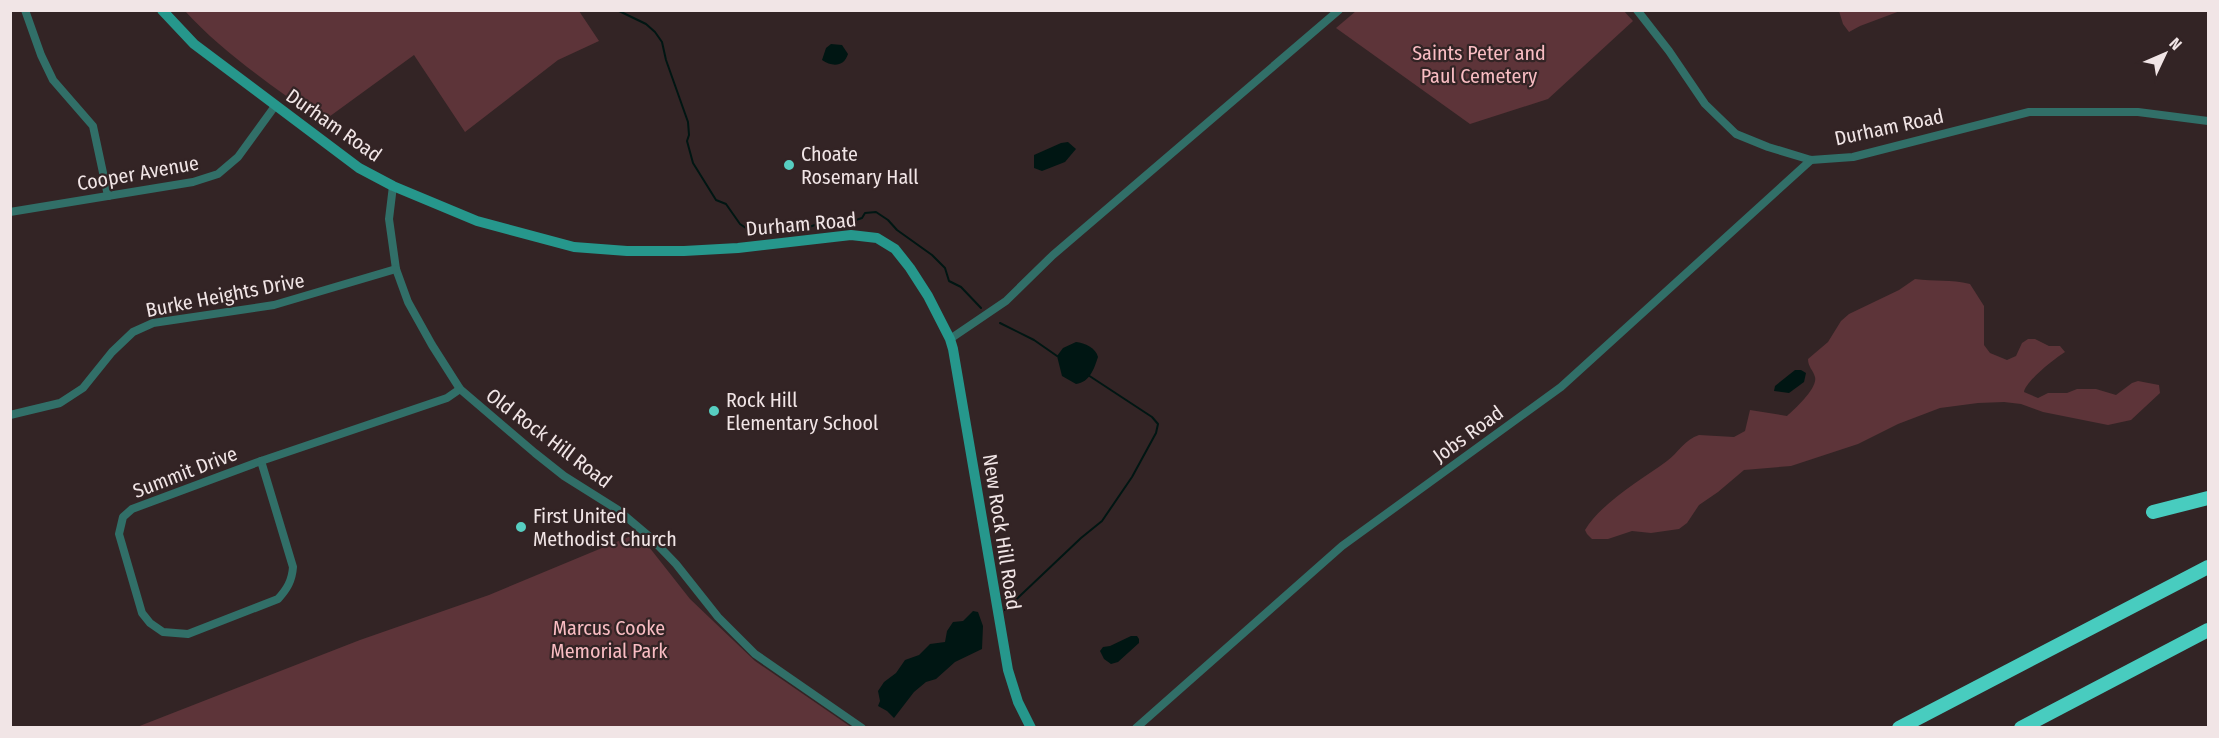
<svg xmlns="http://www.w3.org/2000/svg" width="2219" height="738" viewBox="0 0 2219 738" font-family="'Fira Sans Condensed',sans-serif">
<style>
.green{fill:#5d3439}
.water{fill:#001613}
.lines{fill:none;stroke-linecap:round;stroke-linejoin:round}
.stream{stroke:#001613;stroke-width:2}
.street{stroke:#316f68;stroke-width:8}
.secondary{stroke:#26978c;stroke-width:10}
.highway{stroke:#48ccbf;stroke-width:14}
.poi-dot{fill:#57cec1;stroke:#332425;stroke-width:2}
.labels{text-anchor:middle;stroke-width:4.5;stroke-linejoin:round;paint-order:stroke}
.park-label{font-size:20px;fill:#f9bdc3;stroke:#332425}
.street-label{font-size:20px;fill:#f1e5e6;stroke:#332425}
.poi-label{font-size:20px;fill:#f1e5e6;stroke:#332425;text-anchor:start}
</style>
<rect width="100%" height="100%" fill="#332425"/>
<g class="green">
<path d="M185 11H579L599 41 558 60 465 132 414 55 322 122C275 87 224 54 185 11Z"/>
<polygon points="1356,11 1623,10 1633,21 1548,99 1470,124 1336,28"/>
<polygon points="1839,11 1839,10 1900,11 1860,26 1849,32 1843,24"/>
<path d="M1915 279C1934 282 1951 279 1970 284L1984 306V345L1990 353 2007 360 2016 356 2022 343 2028 339H2035L2049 346H2060L2065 352C2055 358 2025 382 2024 392L2038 398 2048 393H2067L2077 389H2096L2116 395 2132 383 2138 381 2159 385 2160 393 2131 420 2108 425 2043 412 2021 404 2004 402 1978 403 1940 408 1898 424 1858 444 1791 466 1744 470 1718 492 1699 505 1687 523 1679 529 1651 533 1632 531 1608 539H1592L1587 534 1585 530C1601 503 1641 480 1667 461 1678 453 1685 439 1699 435L1734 437 1745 431 1750 410 1787 416C1795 409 1818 388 1815 377 1813 370 1808 367 1808 359L1828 342 1841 321 1849 314 1899 290Z"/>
<polygon points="638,533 690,599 755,661 851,727 137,727 360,640 489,595"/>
</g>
<g class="water">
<path d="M831 44 842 45 848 54C844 67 832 67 822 60L826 48Z"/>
<polygon points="1068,142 1076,149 1065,162 1042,171 1034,168 1034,155 1061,143"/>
<path d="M1076 342C1085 343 1096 348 1098 357 1094 369 1090 382 1076 384L1062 376 1057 356 1063 348Z"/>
<polygon points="1795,370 1801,370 1806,373 1804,382 1789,393 1774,391 1775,386"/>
<polygon points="973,611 978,612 983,626 982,649 955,662 936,679 926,682 914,692 894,718 887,711 878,706 880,701 878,691 884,682 896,673 905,660 919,655 930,644 945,642 947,631 953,622 963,621"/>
<polygon points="1131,636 1137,636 1139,639 1139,643 1118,662 1111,664 1104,659 1100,651 1103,647 1110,646"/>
</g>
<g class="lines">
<g class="stream">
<polyline points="617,10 646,24 655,32 662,42 666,60 688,122 689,135 687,141 693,163 716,200 726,204 740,224 753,233 803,229 818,224 850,222 862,218 865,213 876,212 888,220 897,230 932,255 945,268 949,281 961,287 981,308"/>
<polyline points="1000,323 1034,340 1057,356"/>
<polyline points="1005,610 1081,538 1102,521 1132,477 1156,433 1158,424 1152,417 1088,375"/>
</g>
<g class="street">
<polyline points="25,10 41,55 53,80 93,126 108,196"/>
<polyline points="1637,10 1669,51 1705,104 1736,134 1768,147 1811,160 1853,157 2029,112 2138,112 2208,121"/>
<polyline points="393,186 389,219 396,269 408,302 432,345 460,389 535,453 564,476 618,510 650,537 676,564 718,617 755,654 862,728"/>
<polyline points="10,212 193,182 218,174 238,157 275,106"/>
<polyline points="950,339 1006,301 1053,255 1339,10"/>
<polyline points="10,415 60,403 83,388 112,352 133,332 153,323 274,305 396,269"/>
<path d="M261 461 293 567C292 581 287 589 278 599L188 634 163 632 150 623 142 613 119 534 123 517 132 509Z"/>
<polyline points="261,461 447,398 460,389"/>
<polyline points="1136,728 1342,546 1561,387 1811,160"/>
</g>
<polyline class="secondary" points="162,10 194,44 359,168 393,186 477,221 574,247 627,251 684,251 738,248 851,235 877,238 895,249 910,268 928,296 950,339 953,349 1008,670 1018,702 1031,728"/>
<g class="highway">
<polyline points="2153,512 2208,498"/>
<polyline points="1899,728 2208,567"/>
<polyline points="2021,728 2208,630"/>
</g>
</g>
<g class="poi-dot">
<circle cx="789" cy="165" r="6"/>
<circle cx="714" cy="411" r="6"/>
<circle cx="521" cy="527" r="6"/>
</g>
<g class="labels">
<g class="park-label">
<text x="1479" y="60">Saints Peter and<tspan x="1479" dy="23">Paul Cemetery</tspan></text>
<text x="609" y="635">Marcus Cooke<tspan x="609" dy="23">Memorial Park</tspan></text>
</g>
<g class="street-label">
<text transform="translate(334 125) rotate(35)" y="7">Durham Road</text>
<text transform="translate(1889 127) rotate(-12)" y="7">Durham Road</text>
<text transform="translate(138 173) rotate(-10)" y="7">Cooper Avenue</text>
<text transform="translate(801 224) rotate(-5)" y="7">Durham Road</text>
<text transform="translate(225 295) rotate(-11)" y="7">Burke Heights Drive</text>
<text transform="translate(1468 434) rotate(-36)" y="7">Jobs Road</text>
<text transform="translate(549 438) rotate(37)" y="7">Old Rock Hill Road</text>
<text transform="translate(185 472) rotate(-21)" y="7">Summit Drive</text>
<text transform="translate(1002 532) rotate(81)" y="7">New Rock Hill Road</text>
</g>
<g class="poi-label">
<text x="801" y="161">Choate<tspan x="801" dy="23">Rosemary Hall</tspan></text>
<text x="726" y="407">Rock Hill<tspan x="726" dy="23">Elementary School</tspan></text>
<text x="533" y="523">First United<tspan x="533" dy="23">Methodist Church</tspan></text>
</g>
</g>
<rect width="2219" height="738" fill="none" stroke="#f1e5e6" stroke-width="24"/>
<g transform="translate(2165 54) rotate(46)" stroke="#332425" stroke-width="4.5" paint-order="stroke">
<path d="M0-4.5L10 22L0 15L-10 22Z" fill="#f1e5e6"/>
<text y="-9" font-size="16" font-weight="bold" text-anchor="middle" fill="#f1e5e6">N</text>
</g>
</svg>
